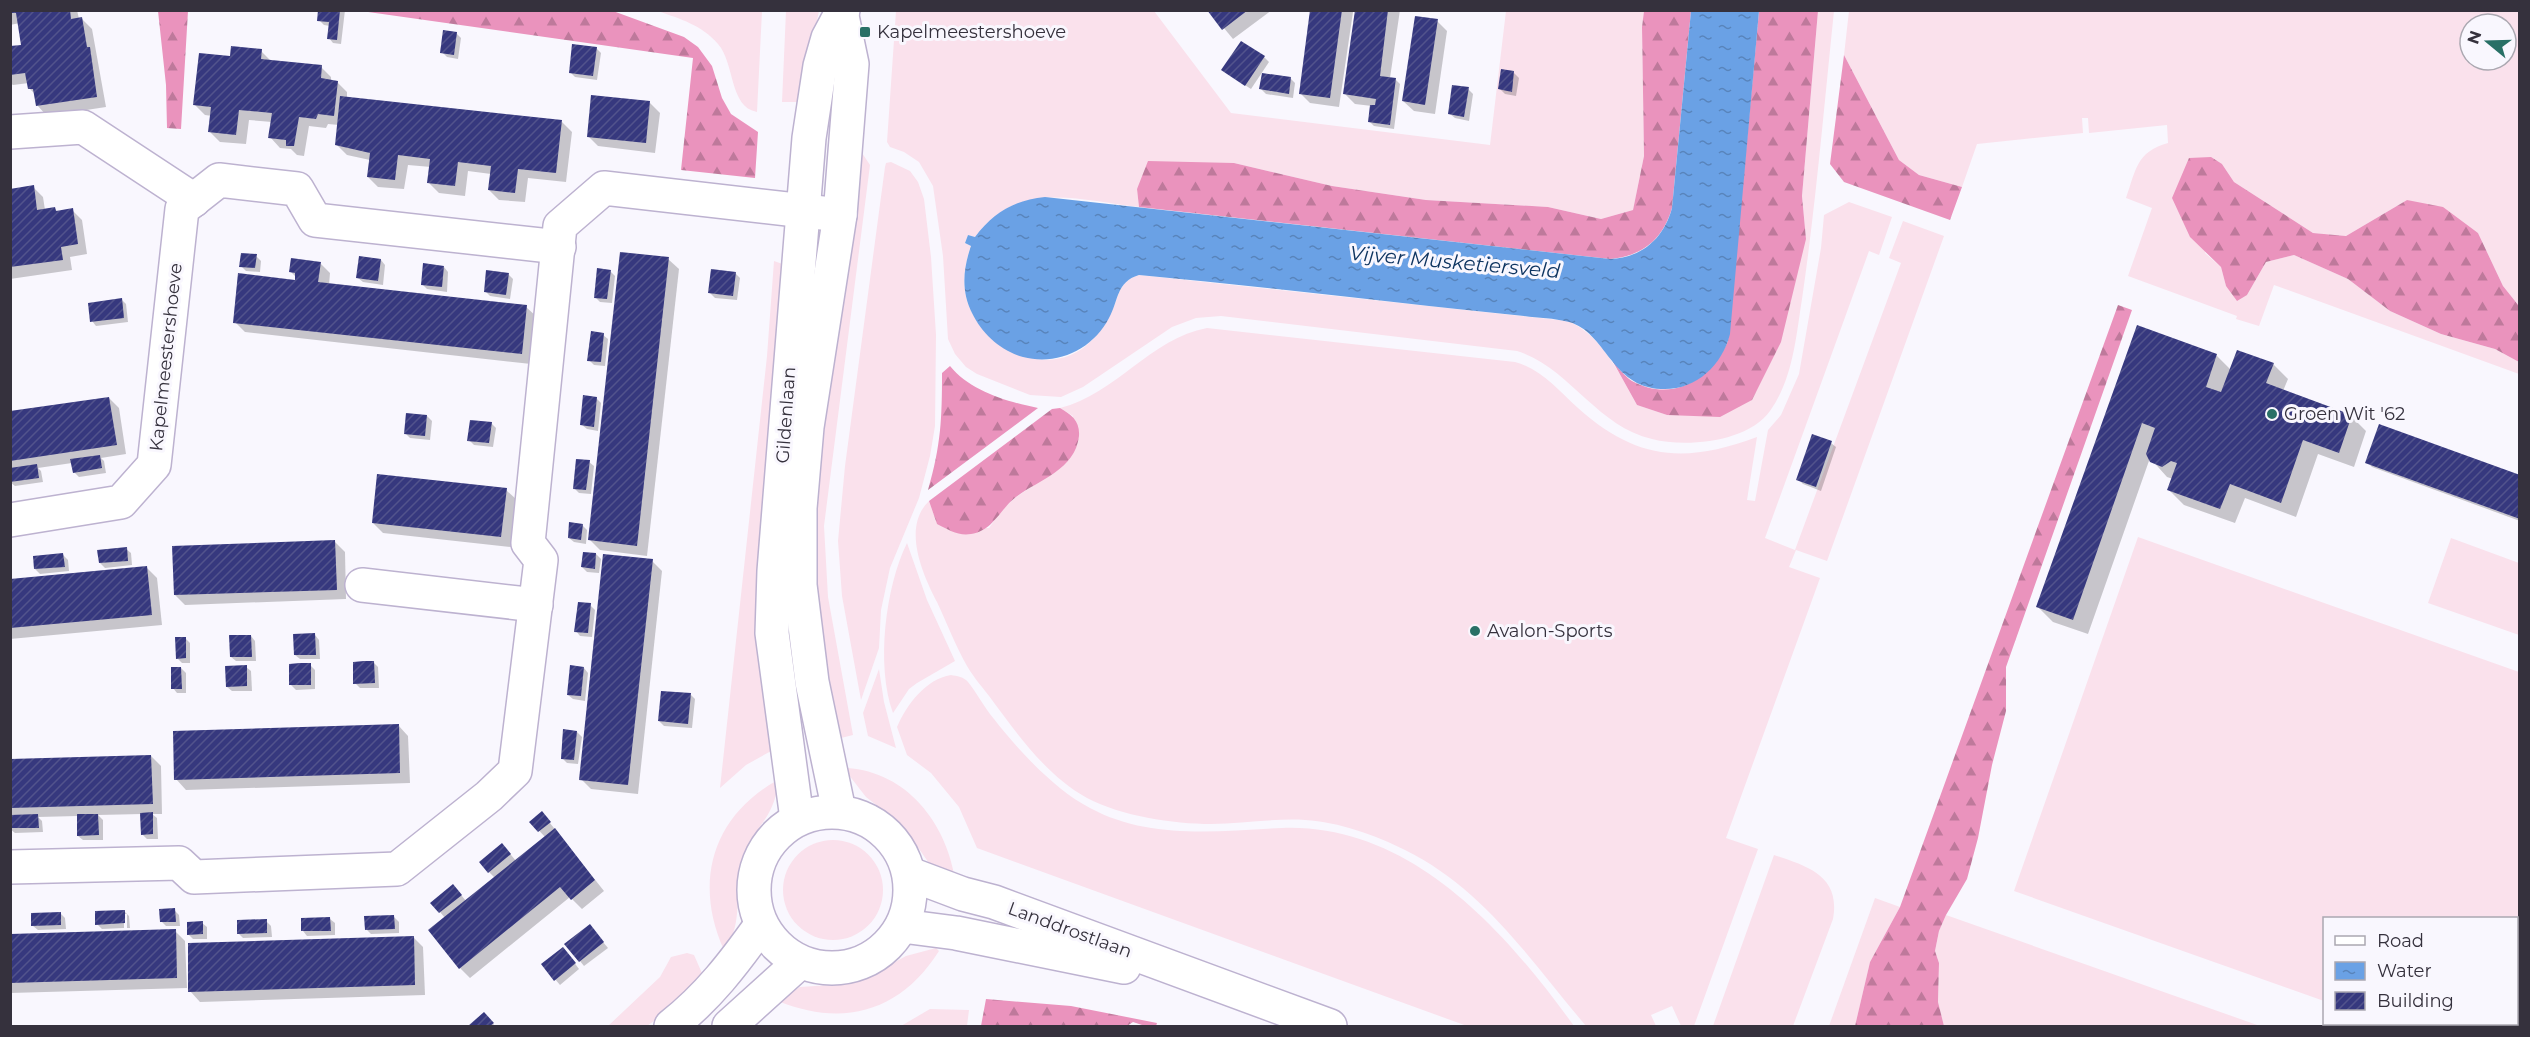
<svg xmlns="http://www.w3.org/2000/svg" width="2530" height="1037" viewBox="0 0 2530 1037" font-family="Montserrat,sans-serif">
<style>
.grass{fill:#fae1ec;fill-rule:evenodd}
.forest{fill:url(#forest-firs)}
.water{fill:url(#water-ripples)}
.shadow{fill:#0003}
.building{fill:url(#building-hatch)}
.lines{fill:none;stroke-linecap:round;stroke-linejoin:round}
.minor-casing{stroke:#bdb2d0;stroke-width:36}
.tertiary-casing{stroke:#bdb2d0;stroke-width:36}
.minor{stroke:#fff;stroke-width:33}
.tertiary{stroke:#fff;stroke-width:33}
.poi-dot{fill:#297066;stroke:#f9f7fe;stroke-width:2}
.labels{text-anchor:middle;stroke-width:6;stroke-linejoin:round;paint-order:stroke}
.poi-label{font-size:18px;fill:#35313d;stroke:#f9f7fe;text-anchor:start}
.street-label{font-size:18px;fill:#35313d;stroke:#f9f7fe}
.water-label{font-size:20px;font-style:italic;fill:#0f3561;stroke:#f9f7fe}
</style>
<defs>
<pattern id="forest-firs" width="22" height="20" patternUnits="userSpaceOnUse" patternTransform="scale(1.5)"><rect width="22" height="20" fill="#ea93bd"/><path d="M5 1l3.5 6h-7zM16 11l3.5 6h-7z" fill="#be799b"/></pattern>
<pattern id="water-ripples" width="26" height="14" patternUnits="userSpaceOnUse" patternTransform="scale(1.5)"><rect width="26" height="14" fill="#6aa1e5"/><path d="M2 4q2-2 4 0t4 0M15 11q2-2 4 0t4 0" fill="none" stroke="#5884bb"/></pattern>
<pattern id="building-hatch" width="6" height="6" patternUnits="userSpaceOnUse" patternTransform="scale(1.5)"><rect width="6" height="6" fill="#36387e"/><path d="M-1 1l2-2M0 6l6-6M5 7l2-2" fill="none" stroke="#52538c"/></pattern>
</defs>
<rect width="100%" height="100%" fill="#f9f7fe"/>
<g class="grass">
<path d="M658 11H762L757 112C729 107 735 63 718 44 702 25 680 19 658 11Z"/>
<polygon points="786,11 819,11 800,100 797,102 782,102"/>
<path d="M896 11H1154L1231 113 1490 145 1506 11H1644L1642 27 1644 156 1633 210 1601 219 1548 207 1426 200 1332 186 1234 163 1137 188 1139 207C1077 200 1018 179 975 237L968 235 965 243 971 246C963 269 961 291 972 313 993 355 1056 379 1092 340 1101 331 1112 313 1116 301 1121 287 1124 280 1139 275L1568 321C1602 335 1620 375 1637 405L1667 415 1806 239 1802 196 1818 11H1834C1824 107 1816 203 1802 299 1796 337 1793 379 1770 411 1748 442 1686 448 1652 439 1596 426 1570 368 1517 351L1221 316 1196 318 1172 327 1083 387 1061 397 1030 395 977 374 966 367 955 354 948 339 943 256 933 186 919 162 904 152 890 147 887 142Z"/>
<path d="M1849 11H2519V306L2503 286 2478 233 2407 200 2346 236 2313 233 2234 182 2222 164 2205 253 2221 267 2226 286 2247 295 2266 262 2294 255 2348 279 2390 311 2441 334 2495 349 2519 362V374L2274 285 2259 326 2236 319 2237 316 2128 276 2152 208 2126 198C2136 170 2136 152 2168 143L2167 125 2089 133 2088 118H2082L2083 133 1977 144 1962 187 1919 175 1899 160 1844 55ZM2470 24H2506V60H2470Z"/>
<polygon points="856,153 862,153 870,165 824,526 828,597 853,735 837,739 809,546"/>
<polygon points="891,162 910,171 918,182 924,199 931,257 936,335 935,426 930,456 919,498 890,568 881,610 879,648 861,700 842,596 838,541 845,466 885,167 886,163"/>
<path d="M1849 202 1892 217 1879 255 1869 251 1765 538 1795 550 1901 263 1889 258 1903 221 1944 236 1827 561 1796 550 1789 567 1820 578 1726 838 1758 849 1694 1026H1681L1672 1006 1651 1015 1656 1026H1586C1531 961 1484 889 1405 850 1375 835 1339 822 1305 820 1274 818 1242 824 1211 824 1173 824 1121 816 1087 798 1047 776 1018 735 992 700 984 689 974 678 967 666 955 645 947 623 937 602 922 573 902 527 929 501L937 524 989 528 1002 510 1015 498 1031 487 1073 416 1060 408C1116 394 1151 338 1207 328L1515 362C1541 369 1558 390 1578 408 1636 460 1685 464 1757 437L1747 500 1755 501 1768 430 1781 415 1799 374 1821 248 1824 215Z"/>
<polygon points="774,261 788,266 761,633 764,699 773,750 746,765 720,788 767,356"/>
<polygon points="2138,537 2519,672 2519,1026 2397,1026 2389,1024 2516,1024 2516,918 2324,918 2324,1001 2014,891"/>
<polygon points="2451,538 2519,563 2519,635 2428,603"/>
<path d="M907 543 927 600 955 661 917 683 909 689 893 713C876 666 885 588 907 543Z"/>
<polygon points="879,669 884,702 896,748 868,736 863,713"/>
<path d="M951 675C957 676 964 677 968 682 977 693 984 707 994 719 1018 750 1055 790 1090 808 1149 840 1218 831 1282 828 1411 823 1506 932 1574 1026H1467L977 848 959 807 931 773 907 755 897 727C907 704 926 679 951 675Z"/>
<path d="M847 768C907 772 946 823 955 879L931 866 903 826 866 797 845 770Z"/>
<path d="M776 781 778 783C774 820 753 827 743 857 732 889 746 922 724 950 694 884 711 818 776 781Z"/>
<circle cx="833" cy="890" r="50"/>
<path d="M1774 855C1806 866 1841 875 1833 919L1793 1026H1713Z"/>
<polygon points="1875,898 1900,907 1870,962 1855,1026 1829,1026"/>
<polygon points="1946,915 2260,1026 1944,1026 1938,1002 1939,963 1935,951 1939,931"/>
<path d="M936 948 939 951C901 1011 844 1028 778 1001L800 987 845 984 864 979 906 956Z"/>
<polygon points="687,953 694,955 705,980 688,996 647,1026 608,1026 660,977 671,957"/>
<polygon points="930,1009 969,1010 967,1026 901,1026"/>
</g>
<g class="forest">
<polygon points="158,11 188,11 181,129 167,128 166,85"/>
<polygon points="361,11 613,11 684,37 698,47 712,66 722,98 731,114 758,132 755,178 681,170 693,58"/>
<path d="M1644 11H1691L1672 208C1663 239 1643 256 1610 259L1139 207 1137 189 1148 161 1234 163 1332 186 1426 200 1548 207 1601 219 1633 210 1644 156 1642 27Z"/>
<path d="M1759 11H1818L1802 196 1806 239 1781 342 1752 400 1720 417 1667 415 1637 405 1612 360C1618 367 1624 376 1632 381 1672 403 1711 380 1728 341Z"/>
<polygon points="1844,55 1899,160 1919,175 1962,187 1950,220 1844,182 1830,164"/>
<polygon points="2211,157 2222,164 2234,182 2313,233 2346,236 2407,200 2443,207 2478,233 2503,286 2519,306 2519,362 2495,349 2441,334 2390,311 2348,279 2294,255 2266,262 2247,295 2237,301 2226,286 2221,267 2190,237 2172,198 2189,158"/>
<polygon points="2118,305 2132,310 2006,667 2006,711 1992,765 1978,838 1967,879 1946,915 1939,931 1935,951 1939,963 1938,1002 1944,1026 1855,1026 1870,962 1900,907"/>
<path d="M950 366C970 391 1008 402 1038 408L928 490C941 445 942 419 942 373Z"/>
<path d="M1060 408C1072 415 1080 421 1079 436 1075 470 1040 479 1016 497 1000 509 993 531 971 534 958 536 949 530 937 524L929 501 1052 409Z"/>
<polygon points="986,999 1071,1006 1157,1023 1156,1026 1145,1026 1133,1022 1127,1026 981,1026"/>
</g>
<path class="water" d="M1691 11H1759L1730 334C1722 366 1695 391 1661 389 1611 387 1606 332 1569 322 1554 318 1538 318 1524 316 1492 313 1460 309 1429 306 1332 295 1236 284 1139 275 1116 282 1119 300 1109 318 1093 349 1058 366 1023 357 1001 351 982 334 972 313 961 291 963 269 971 246L965 243 968 235 975 237C993 213 1014 200 1045 197L1610 259C1642 258 1664 238 1672 208Z"/>
<g class="shadow">
<polygon points="10,10 77,10 79,19 82,19 92,29 106,107 47,116 37,105 35,94 30,89 29,83 13,85 10,83 10,48 23,46 20,23 10,25"/>
<polygon points="320,10 345,10 341,44 333,43 329,38 330,26 324,25 319,20"/>
<polygon points="1209,10 1272,10 1233,39"/>
<polygon points="1312,10 1353,12 1339,107 1310,103 1300,93"/>
<polygon points="1357,10 1400,10 1390,78 1395,79 1400,84 1394,129 1374,126 1369,121 1372,106 1355,104 1345,94"/>
<polygon points="1437,21 1447,31 1435,114 1414,111 1403,101"/>
<polygon points="456,33 461,38 458,59 447,57 442,52"/>
<polygon points="596,48 601,53 597,80 575,77 570,72"/>
<polygon points="261,51 272,62 321,67 331,77 331,81 337,82 347,92 347,98 562,122 572,132 566,182 528,178 525,202 499,200 489,190 491,174 468,171 465,196 439,193 429,183 431,167 408,165 404,189 378,187 368,177 370,160 347,155 336,144 339,125 328,124 326,128 309,126 304,156 297,155 291,149 280,148 270,137 272,122 249,120 246,144 220,142 210,132 212,116 205,115 195,105 231,58"/>
<polygon points="1264,57 1269,62 1251,89 1228,74"/>
<polygon points="1514,73 1519,78 1516,96 1505,94 1500,89"/>
<polygon points="1290,78 1295,83 1293,98 1266,94 1261,89"/>
<polygon points="1468,89 1473,94 1469,121 1455,118 1450,114"/>
<polygon points="650,103 660,113 655,153 598,146 588,136"/>
<polygon points="33,187 43,197 45,210 55,209 58,212 72,210 82,220 87,254 70,257 72,270 10,279 10,215"/>
<polygon points="256,256 261,261 260,272 246,271 241,266"/>
<polygon points="668,259 679,269 647,556 600,550 590,540"/>
<polygon points="381,260 385,265 383,285 363,282 358,278"/>
<polygon points="320,263 330,273 329,285 526,307 537,317 531,364 245,332 235,322 296,281 297,278 291,272"/>
<polygon points="444,267 448,272 447,292 427,289 422,284"/>
<polygon points="610,271 615,276 612,303 600,302 595,297"/>
<polygon points="735,273 740,278 737,300 715,298 710,293"/>
<polygon points="508,274 513,279 510,299 490,296 486,292"/>
<polygon points="121,299 126,304 128,322 96,326 92,321"/>
<polygon points="2138,327 2217,356 2231,370 2273,364 2288,379 2283,391 2351,416 2366,431 2354,467 2318,454 2296,517 2245,498 2235,523 2184,505 2169,490 2173,479 2167,477 2150,458 2088,634 2053,622 2038,607"/>
<polygon points="603,335 608,339 605,366 594,365 589,360"/>
<polygon points="109,398 119,408 126,454 101,458 104,461 106,473 79,477 74,472 72,463 38,468 41,471 43,482 15,486 10,482 10,413"/>
<polygon points="596,398 601,403 598,431 587,429 582,425"/>
<polygon points="427,416 432,421 430,440 410,438 405,433"/>
<polygon points="491,423 496,428 493,447 474,445 469,440"/>
<polygon points="1831,443 1836,447 1821,491 1803,484 1798,479"/>
<polygon points="589,462 594,466 591,494 579,493 574,488"/>
<polygon points="2367,462 2520,477 2520,521 2372,467"/>
<polygon points="506,490 517,500 511,547 383,533 373,523"/>
<polygon points="582,525 587,530 586,544 574,542 569,538"/>
<polygon points="335,542 345,552 346,599 185,605 175,595"/>
<polygon points="126,549 131,553 132,565 105,568 100,563"/>
<polygon points="596,554 601,559 599,573 587,572 582,567"/>
<polygon points="63,555 68,560 69,571 40,574 35,569"/>
<polygon points="652,561 662,571 638,794 591,789 581,779"/>
<polygon points="147,568 157,578 162,625 10,639 10,580"/>
<polygon points="590,605 595,610 592,637 580,636 576,631"/>
<polygon points="315,635 319,640 320,659 300,659 295,655"/>
<polygon points="251,636 255,641 256,661 236,661 231,657"/>
<polygon points="185,638 190,643 190,663 182,663 177,658"/>
<polygon points="374,663 378,667 379,688 360,688 355,683"/>
<polygon points="310,665 315,670 315,689 296,690 291,685"/>
<polygon points="246,667 251,671 252,691 232,691 227,687"/>
<polygon points="181,668 186,673 186,693 177,693 173,688"/>
<polygon points="584,668 588,673 585,701 573,699 568,695"/>
<polygon points="690,694 695,699 692,728 664,726 659,721"/>
<polygon points="398,725 408,736 410,783 186,790 176,779"/>
<polygon points="577,732 582,737 578,764 567,763 562,758"/>
<polygon points="151,756 161,766 162,814 152,814 157,818 158,839 147,839 142,834 142,814 98,815 103,820 103,840 83,840 78,836 78,816 38,817 42,821 43,832 15,833 10,829 10,760"/>
<polygon points="546,818 604,891 582,909 570,897 470,978 460,968 445,918 440,912 457,890 466,901 495,878 489,872 507,850 516,861 545,837 531,822"/>
<polygon points="174,910 179,915 180,926 166,926 161,921"/>
<polygon points="124,911 129,916 130,928 127,928 127,914 124,914 124,928 102,929 97,924"/>
<polygon points="60,913 65,918 66,929 38,930 33,926"/>
<polygon points="394,917 399,922 399,933 371,934 366,929"/>
<polygon points="330,919 335,923 335,935 307,936 303,931"/>
<polygon points="266,921 271,926 272,937 243,938 238,933"/>
<polygon points="202,923 207,927 207,939 193,939 188,934"/>
<polygon points="175,931 185,941 187,988 10,993 10,936"/>
<polygon points="594,931 608,948 584,966 566,944"/>
<polygon points="413,937 423,947 425,995 200,1002 190,991"/>
<polygon points="567,953 579,969 560,985 543,965"/>
<polygon points="484,1014 495,1026 470,1026"/>
</g>
<g class="building">
<polygon points="10,10 70,10 71,19 82,17 87,47 90,47 97,97 36,106 33,89 28,89 25,73 10,75 10,46 21,45 16,13 10,13"/>
<polygon points="318,10 340,10 337,40 327,39 329,22 317,21"/>
<polygon points="1207,10 1248,10 1222,30"/>
<polygon points="1310,10 1342,10 1330,98 1299,94"/>
<polygon points="1355,10 1388,10 1380,76 1396,78 1390,125 1368,122 1370,105 1375,105 1376,99 1343,94"/>
<polygon points="1415,16 1438,19 1425,105 1402,101"/>
<polygon points="443,30 457,32 454,55 440,53"/>
<polygon points="1241,41 1265,56 1245,86 1221,70"/>
<polygon points="572,44 597,47 593,76 569,73"/>
<polygon points="231,46 262,49 261,59 322,65 321,78 338,81 334,116 318,114 316,119 299,117 294,146 286,146 286,140 268,138 272,113 239,110 236,135 208,132 211,107 193,105 199,53 230,56"/>
<polygon points="1501,69 1514,71 1512,92 1498,89"/>
<polygon points="1262,73 1291,77 1289,94 1259,89"/>
<polygon points="1452,85 1469,87 1464,117 1448,114"/>
<polygon points="591,95 650,101 646,143 587,137"/>
<polygon points="340,96 562,120 556,173 518,169 515,193 488,190 491,166 458,162 455,186 427,183 430,159 398,155 395,180 367,177 370,153 335,145"/>
<polygon points="34,185 37,210 55,207 56,211 73,208 78,244 61,247 63,260 10,267 10,189"/>
<polygon points="620,252 669,257 637,546 588,540"/>
<polygon points="241,253 257,254 255,268 239,267"/>
<polygon points="359,256 381,259 378,281 356,278"/>
<polygon points="291,258 321,262 318,282 527,305 522,354 233,323 238,273 295,280 295,273 289,272"/>
<polygon points="423,263 444,266 442,287 421,285"/>
<polygon points="597,268 611,270 607,299 594,298"/>
<polygon points="711,269 736,272 733,296 708,293"/>
<polygon points="486,270 509,273 506,295 484,292"/>
<polygon points="122,298 124,318 90,322 88,303"/>
<polygon points="2137,325 2217,354 2206,387 2221,392 2237,350 2274,363 2266,383 2352,415 2339,453 2303,440 2281,503 2230,484 2220,509 2167,490 2177,463 2171,461 2162,467 2150,462 2146,454 2155,428 2142,423 2073,620 2036,607"/>
<polygon points="591,331 604,333 601,362 587,361"/>
<polygon points="583,395 597,397 594,427 580,425"/>
<polygon points="109,397 117,445 10,461 10,411"/>
<polygon points="406,413 427,415 425,436 404,434"/>
<polygon points="470,420 492,422 489,443 467,441"/>
<polygon points="2379,424 2520,475 2520,519 2365,463"/>
<polygon points="1812,434 1832,441 1816,487 1796,480"/>
<polygon points="100,455 102,468 73,473 70,459"/>
<polygon points="576,459 590,460 586,490 573,489"/>
<polygon points="37,464 39,478 10,482 10,468"/>
<polygon points="377,474 507,488 501,537 372,523"/>
<polygon points="569,522 583,524 581,540 568,538"/>
<polygon points="335,540 337,590 174,595 172,546"/>
<polygon points="127,547 128,561 99,563 97,550"/>
<polygon points="583,552 596,553 595,569 581,567"/>
<polygon points="63,553 65,567 34,569 33,556"/>
<polygon points="603,554 653,559 628,785 579,780"/>
<polygon points="147,566 152,615 10,628 10,579"/>
<polygon points="578,602 591,603 588,633 574,632"/>
<polygon points="315,633 316,655 294,655 293,634"/>
<polygon points="229,635 251,635 252,657 230,657"/>
<polygon points="175,637 186,637 186,658 176,659"/>
<polygon points="364,661 374,661 375,683 353,684 353,662"/>
<polygon points="300,663 311,663 311,685 289,685 289,664"/>
<polygon points="247,665 247,686 226,687 225,666"/>
<polygon points="570,665 584,667 581,696 567,695"/>
<polygon points="171,667 181,667 182,689 171,689"/>
<polygon points="661,691 691,693 688,724 658,721"/>
<polygon points="399,724 400,773 174,780 173,731"/>
<polygon points="563,729 577,731 574,760 561,759"/>
<polygon points="151,755 153,804 10,808 10,759"/>
<polygon points="542,811 551,822 538,832 529,822"/>
<polygon points="153,812 153,834 141,835 140,813"/>
<polygon points="38,814 39,828 10,828 10,815"/>
<polygon points="77,814 98,814 99,835 77,836"/>
<polygon points="555,828 595,880 571,900 560,887 459,969 428,930"/>
<polygon points="502,843 511,854 488,873 479,862"/>
<polygon points="453,884 462,895 439,913 430,903"/>
<polygon points="175,908 176,922 160,922 159,909"/>
<polygon points="125,910 125,923 95,925 95,911"/>
<polygon points="61,912 61,925 31,926 31,913"/>
<polygon points="394,915 395,929 365,930 364,916"/>
<polygon points="330,917 331,931 301,931 301,918"/>
<polygon points="267,919 267,933 237,934 237,920"/>
<polygon points="203,921 203,934 187,935 187,922"/>
<polygon points="590,924 604,942 579,962 564,944"/>
<polygon points="176,929 177,978 10,983 10,934"/>
<polygon points="414,936 415,985 188,992 188,943"/>
<polygon points="563,947 576,963 554,981 541,964"/>
<polygon points="484,1012 494,1023 490,1026 468,1026"/>
</g>
<g class="lines">
<defs>
<g id="minor">
<polyline points="10,132 83,127 194,200"/>
<polyline points="10,520 121,502 154,465 182,209 219,180 297,189 315,220 559,247"/>
<polyline points="362,585 536,605"/>
<polyline points="10,867 179,863 194,877 397,869 489,796 515,771 541,560 528,543 560,226 604,188 840,215"/>
</g>
<g id="tertiary">
<polyline points="839,811 812,682 800,585 800,508 807,427 840,215 852,64 842,16"/>
<circle cx="832" cy="890" r="78"/>
<polyline points="797,819 772,633 774,571 809,138 820,66 828,38 843,10"/>
<polyline points="910,874 963,894 994,902 1330,1026"/>
<polyline points="902,926 956,933 1124,967"/>
<path d="M671 1026C708 997 734 963 761 925"/>
<polyline points="729,1026 800,962"/>
</g>
</defs>
<use href="#minor" class="minor-casing"/>
<use href="#tertiary" class="tertiary-casing"/>
<use href="#minor" class="minor"/>
<use href="#tertiary" class="tertiary"/>
</g>
<g class="poi-dot">
<rect x="859" y="26" width="12" height="12" rx="3"/>
<circle cx="2272" cy="414" r="6"/>
<circle cx="1475" cy="631" r="6"/>
</g>
<g class="labels">
<g class="poi-label">
<text x="877" y="38">Kapelmeestershoeve</text>
<text x="2284" y="420">Groen Wit '62</text>
<text x="1487" y="637">Avalon-Sports</text>
</g>
<g class="street-label">
<text transform="translate(166 357) rotate(-84)" y="6">Kapelmeestershoeve</text>
<text transform="translate(786 415) rotate(-86)" y="6">Gildenlaan</text>
<text transform="translate(1070 930) rotate(20)" y="6">Landdrostlaan</text>
</g>
<g class="water-label">
<text transform="translate(1455 262) rotate(5)" y="7">Vijver Musketiersveld</text>
</g>
</g>
<rect width="2530" height="1037" fill="none" stroke="#35313d" stroke-width="24"/>
<rect x="2323" y="917" width="195" height="108" fill="#f9f7fe" stroke="#aba8b1" stroke-width="1.5"/>
<rect x="2335" y="936" width="30" height="9" fill="#ffffff" stroke="#aba8b1" stroke-width="1.5"/>
<text x="2377" y="947" font-size="18" fill="#35313d">Road</text>
<rect x="2335" y="962" width="30" height="18" fill="url(#water-ripples)" stroke="#aba8b1" stroke-width="1.5"/>
<text x="2377" y="977" font-size="18" fill="#35313d">Water</text>
<rect x="2335" y="992" width="30" height="18" fill="url(#building-hatch)" stroke="#aba8b1" stroke-width="1.5"/>
<text x="2377" y="1007" font-size="18" fill="#35313d">Building</text>
<g transform="translate(2488 42) rotate(289)"><circle r="28" fill="#f9f7fe" stroke="#aba8b1" stroke-width="1.5"/>
<path d="M0-4.5L10 22L0 15L-10 22Z" fill="#297066"/>
<text y="-9" font-size="16" font-weight="bold" text-anchor="middle" fill="#35313d">N</text>
</g>
</svg>
